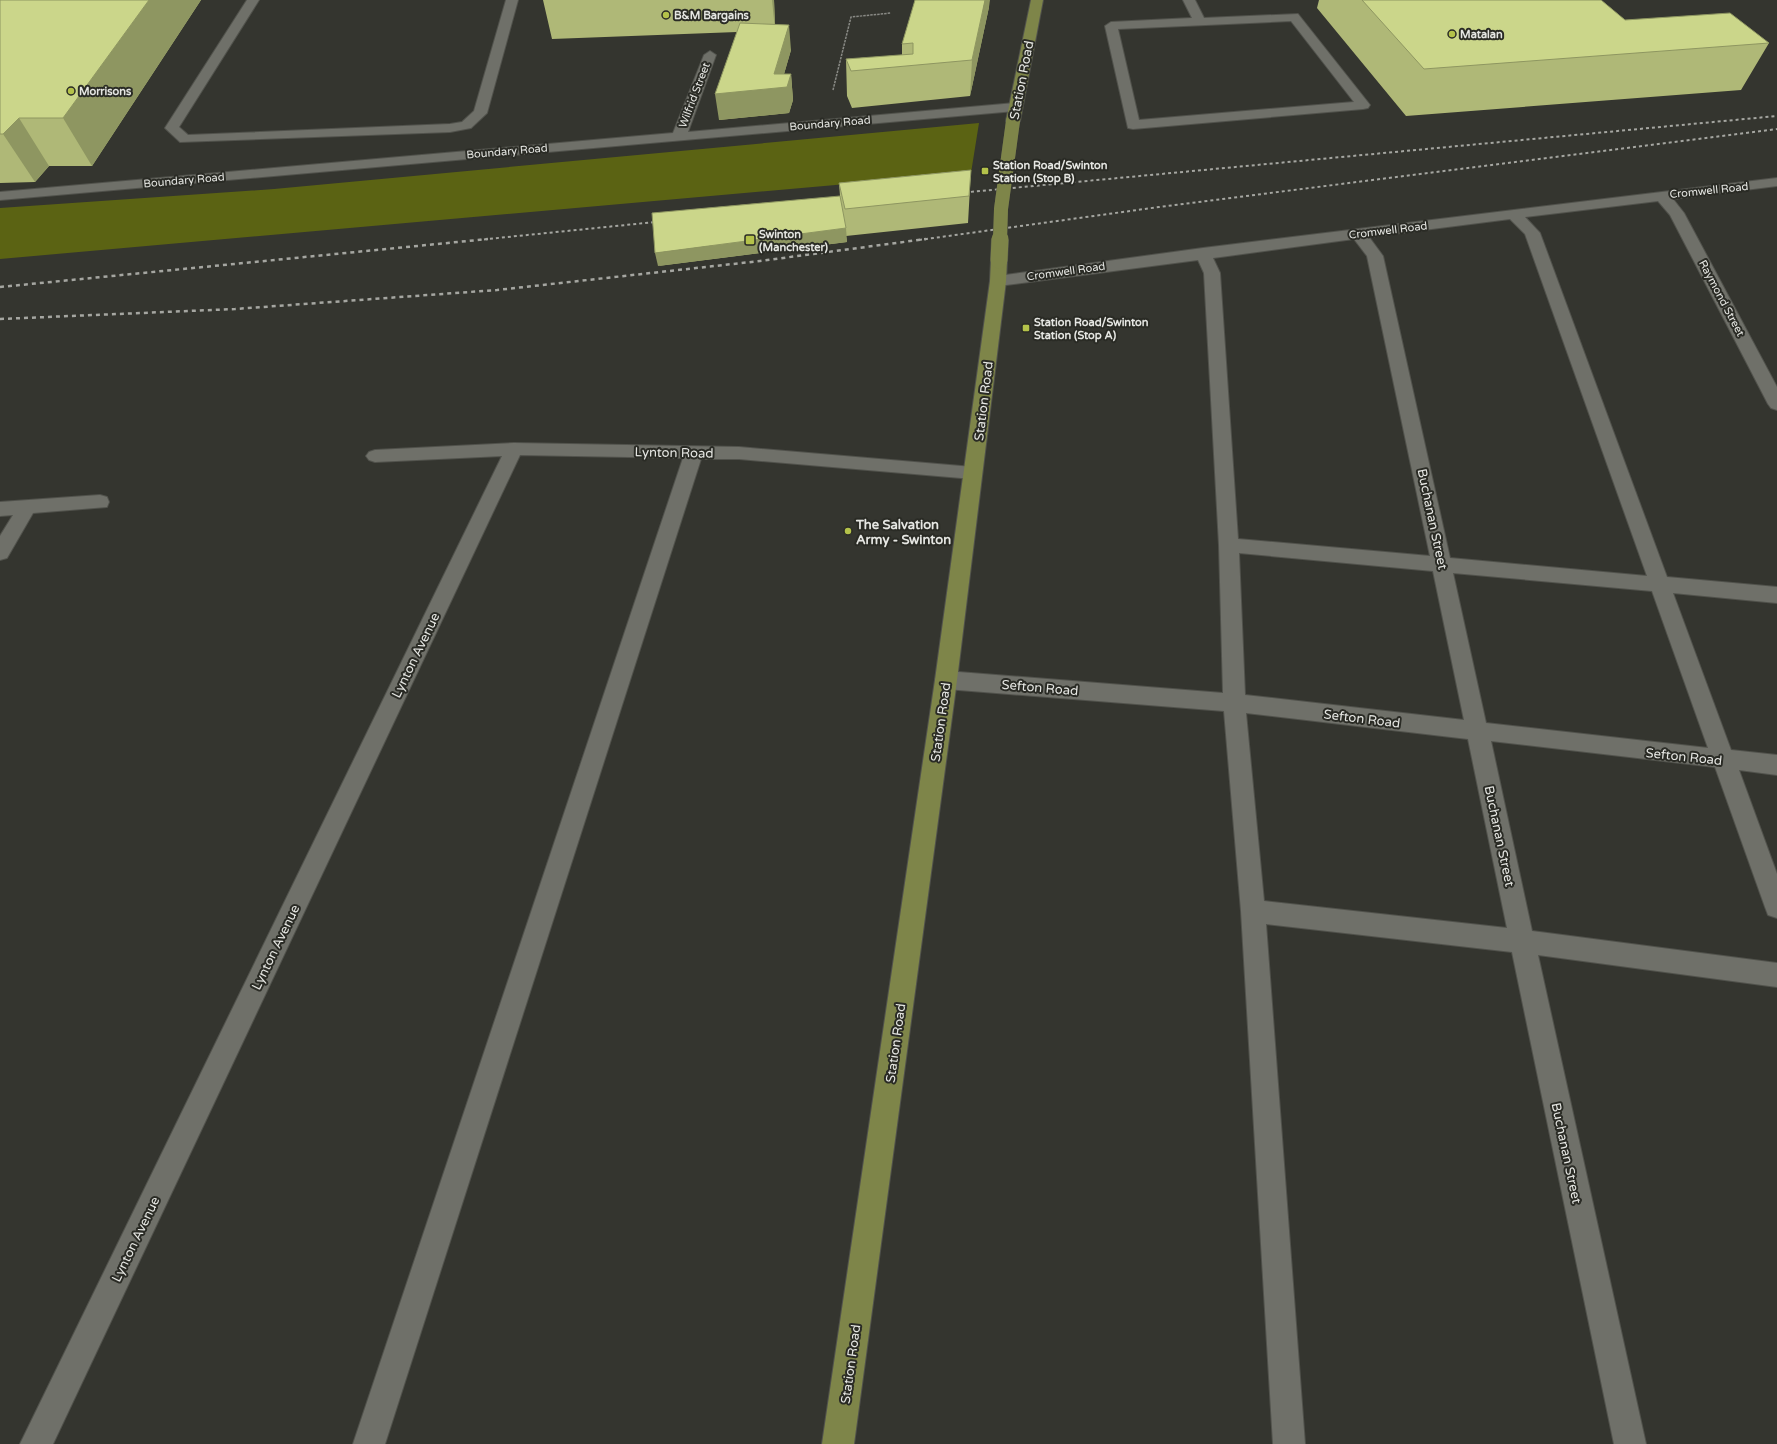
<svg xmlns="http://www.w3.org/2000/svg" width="1777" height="1444" viewBox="0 0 1777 1444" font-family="'Varela Round',sans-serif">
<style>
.forest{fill:#5b6313}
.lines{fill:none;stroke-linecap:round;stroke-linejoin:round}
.minor-casing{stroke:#51524c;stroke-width:2}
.major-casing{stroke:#51524c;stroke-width:2}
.path{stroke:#898a85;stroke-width:1.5;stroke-dasharray:2.5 1;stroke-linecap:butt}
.minor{fill:#6f7069;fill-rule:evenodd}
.major{fill:#7e8549;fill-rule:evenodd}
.rail-far1{stroke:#a5a6a1;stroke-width:2;stroke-dasharray:3 3;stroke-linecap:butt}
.rail{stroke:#a5a6a1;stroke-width:2.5;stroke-dasharray:4 4;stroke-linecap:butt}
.major-bridge-far1-casing{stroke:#51524c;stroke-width:14;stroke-linecap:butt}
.major-bridge-casing{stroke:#51524c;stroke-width:18;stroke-linecap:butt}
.major-bridge-far1{stroke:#7e8549;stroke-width:14}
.major-bridge{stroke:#7e8549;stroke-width:17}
.wall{fill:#afb877}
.shaded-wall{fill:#8e9661}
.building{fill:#cbd68a;stroke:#8e9661}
.poi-dot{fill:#b4c24a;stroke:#2a2b25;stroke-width:1.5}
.labels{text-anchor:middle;stroke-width:4;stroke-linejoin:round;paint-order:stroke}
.far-poi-label{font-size:11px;font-weight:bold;fill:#e6e7e3;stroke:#2a2b25;text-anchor:start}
.far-street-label{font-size:11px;fill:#e6e7e3;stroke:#2a2b25}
.street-label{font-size:13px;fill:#e6e7e3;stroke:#2a2b25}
.poi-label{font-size:13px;font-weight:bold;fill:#e6e7e3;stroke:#2a2b25;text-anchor:start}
</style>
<rect width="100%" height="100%" fill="#34352f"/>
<polygon class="forest" points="979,123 971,173 0,259 0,208 274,189"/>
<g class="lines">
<defs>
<g id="minor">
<polygon points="247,0 259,0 179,127 188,135 450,124 462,122 474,111 506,0 518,0 487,113 471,128 450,132 180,142 165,128"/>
<path d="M1183 0H1195L1204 18 1298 14 1370 105 1368 108 1363 109 1133 129 1128 128 1105 26 1111 22 1192 18ZM1291 21 1354 102 1139 120 1118 29Z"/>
<polygon points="710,51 716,55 688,132 1015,103 1020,104 1022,107 1020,110 1015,111 0,200 0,192 673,133 704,55"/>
<path d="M1777 178V186L1673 199 1684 213 1777 387V410L1771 408 1768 404 1670 215 1658 201 1525 217 1540 233 1667 577 1777 587V603L1673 593 1731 750 1777 755V775L1739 770 1777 874V918L1768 915 1765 907 1715 767 1491 741 1532 931 1777 963V987L1538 955 1646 1444H1614L1512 952 1266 924 1305 1444H1273L1241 911 1224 711 946 689 938 686 935 680 938 674 946 671 1223 693 1219 545 1204 273 1198 260 998 286 992 284 990 281 992 278 998 276 1203 248ZM1510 219 1525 234 1647 576 1450 558 1383 256 1369 237ZM1354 239 1367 256 1430 556 1238 539 1220 273 1213 258ZM1239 553 1433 571 1464 720 1245 695ZM1453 573 1652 591 1708 748 1486 723ZM1246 713 1468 739 1507 928 1264 901Z"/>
<polygon points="514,443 739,447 973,467 980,468 982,473 980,478 973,479 739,459 701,459 385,1444 353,1444 683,458 520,455 53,1444 20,1444 502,456 375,462 369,460 366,456 369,452 375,450"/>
<polygon points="100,495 107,497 109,502 107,507 33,513 7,558 0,560 0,536 13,515 0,516 0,502"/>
</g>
<g id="major">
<polygon points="1031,0 1043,0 1020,121 1018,124 1008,124 1006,121"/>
<polygon points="999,255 1004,257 1007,260 1006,281 957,680 854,1444 822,1444 935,680 990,281 991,260 994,257"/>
</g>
</defs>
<use href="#minor" class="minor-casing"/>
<use href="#major" class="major-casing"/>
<polyline class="path" points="833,90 851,17 891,13"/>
<use href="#minor" class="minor"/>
<use href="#major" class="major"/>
<g class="rail-far1">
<polyline points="959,193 1777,116"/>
<polyline points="478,240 665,221"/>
<polyline points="919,240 1159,207 1777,129"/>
</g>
<g class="rail">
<polyline points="0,287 488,239"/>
<polyline points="0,319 235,309 497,290 760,261 926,239"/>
</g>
<defs>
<polyline id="major-bridge-far1" points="1000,240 1001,209 1013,121"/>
<polyline id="major-bridge" points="999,260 1000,239"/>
</defs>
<use href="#major-bridge-far1" class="major-bridge-far1-casing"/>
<use href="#major-bridge" class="major-bridge-casing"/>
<use href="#major-bridge-far1" class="major-bridge-far1"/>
<use href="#major-bridge" class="major-bridge"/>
</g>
<g class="wall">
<polygon points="0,0 201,0 92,166 49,166 35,182 0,183"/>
<polygon points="543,0 774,0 775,24 791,50 784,74 791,74 793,100 789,113 719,120 737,32 552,39"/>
<polygon points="1319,0 1601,0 1625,20 1769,43 1741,90 1406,116 1317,8"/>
<polygon points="989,7 970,96 852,108 847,96 846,59 902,55 902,44"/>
<polygon points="971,170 968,223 846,236 847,242 658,266 840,196 839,183"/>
</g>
<g class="shaded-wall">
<polygon points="149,0 201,0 92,166 63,118"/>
<polygon points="772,0 774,0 775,30"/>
<polygon points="985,0 990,0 989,7 970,96 972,60"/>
<polygon points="789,25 791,50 780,88 791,74 793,100 789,113 719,120 715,94 774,74"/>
<polygon points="19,118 49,166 35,182 3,134"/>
<polygon points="846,228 847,242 658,266 655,253"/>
</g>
<g class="building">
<polygon points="0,0 149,0 63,118 19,118 3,134 0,134"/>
<polygon points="915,0 985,0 972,60 851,71 846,59 913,54 913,43 902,44"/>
<polygon points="1362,0 1601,0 1625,20 1730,13 1769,43 1424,69"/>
<polygon points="740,23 789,25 774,74 791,74 787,87 715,94"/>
<polygon points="971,170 969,196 845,209 839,183"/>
<polygon points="840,196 846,228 655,253 652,213"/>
</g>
<g class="poi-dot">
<circle cx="666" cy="15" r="4"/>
<circle cx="1452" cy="34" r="4"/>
<circle cx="71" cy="91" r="4"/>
<rect x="981" y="167" width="8" height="8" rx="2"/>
<rect x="745" y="235" width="10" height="10" rx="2"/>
<rect x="1022" y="324" width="8" height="8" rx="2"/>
<circle cx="848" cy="531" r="4"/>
</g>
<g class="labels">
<g class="far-poi-label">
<text x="674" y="19">B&amp;M Bargains</text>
<text x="1460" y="38">Matalan</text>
<text x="79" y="95">Morrisons</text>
<text x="993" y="169">Station Road/Swinton<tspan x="993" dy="13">Station (Stop B)</tspan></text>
<text x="759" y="238">Swinton<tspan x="759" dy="13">(Manchester)</tspan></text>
<text x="1034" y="326">Station Road/Swinton<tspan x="1034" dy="13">Station (Stop A)</tspan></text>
</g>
<g class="far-street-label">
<text transform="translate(694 95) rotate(-69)" y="4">Wilfrid Street</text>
<text transform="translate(830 123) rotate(-5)" y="4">Boundary Road</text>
<text transform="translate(507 151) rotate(-5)" y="4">Boundary Road</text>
<text transform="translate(184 180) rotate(-5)" y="4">Boundary Road</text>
<text transform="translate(1709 190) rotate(-6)" y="4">Cromwell Road</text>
<text transform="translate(1388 230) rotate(-7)" y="4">Cromwell Road</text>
<text transform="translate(1066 271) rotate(-8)" y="4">Cromwell Road</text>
<text transform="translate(1722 298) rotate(62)" y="4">Raymond Street</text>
</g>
<g class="street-label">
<text transform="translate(1021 80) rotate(-79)" y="5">Station Road</text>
<text transform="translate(983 401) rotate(-83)" y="5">Station Road</text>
<text transform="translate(674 452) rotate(1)" y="5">Lynton Road</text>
<text transform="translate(1433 519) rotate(78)" y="5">Buchanan Street</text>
<text transform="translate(415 655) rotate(-64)" y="5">Lynton Avenue</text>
<text transform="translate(1040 687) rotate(5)" y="5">Sefton Road</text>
<text transform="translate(1362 718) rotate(7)" y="5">Sefton Road</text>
<text transform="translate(940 722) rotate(-82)" y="5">Station Road</text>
<text transform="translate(1684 756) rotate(6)" y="5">Sefton Road</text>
<text transform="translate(1500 836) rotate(78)" y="5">Buchanan Street</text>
<text transform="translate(275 947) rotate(-64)" y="5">Lynton Avenue</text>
<text transform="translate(895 1043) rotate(-82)" y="5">Station Road</text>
<text transform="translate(1567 1153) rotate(78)" y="5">Buchanan Street</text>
<text transform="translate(135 1239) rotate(-64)" y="5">Lynton Avenue</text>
<text transform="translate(850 1364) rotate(-82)" y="5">Station Road</text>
</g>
<g class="poi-label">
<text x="856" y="529">The Salvation<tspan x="856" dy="15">Army - Swinton</tspan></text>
</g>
</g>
</svg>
